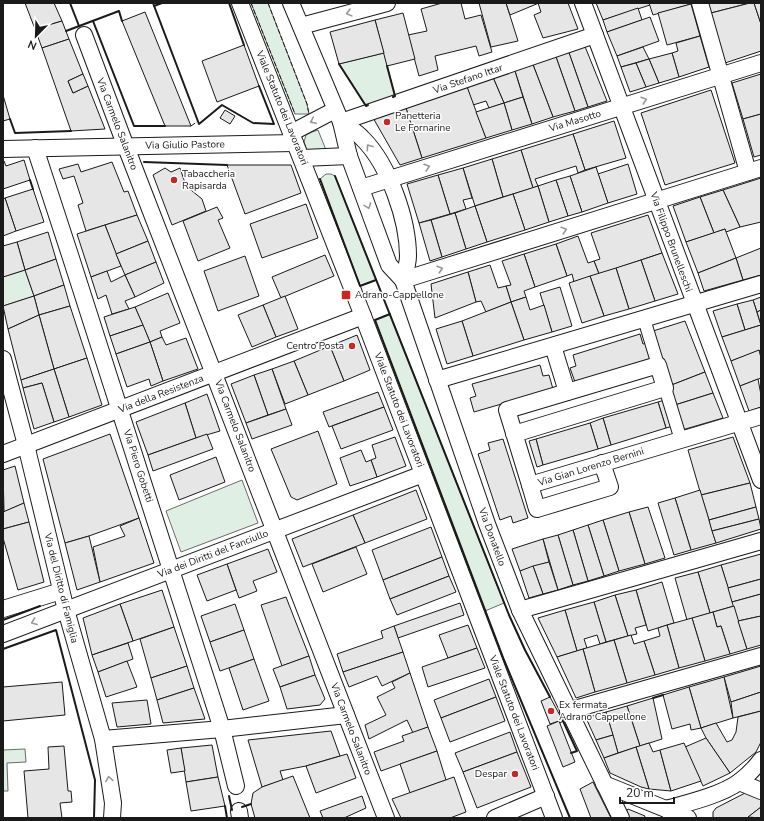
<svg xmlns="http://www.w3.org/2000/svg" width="764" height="821" viewBox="0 0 764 821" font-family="'Nunito Sans',sans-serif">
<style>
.green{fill:#e0efe3;stroke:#6a6a6a}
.building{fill:#e6e6e6;stroke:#1a1a1a}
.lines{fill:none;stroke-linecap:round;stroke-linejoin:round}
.pedestrian-casing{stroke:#1a1a1a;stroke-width:14}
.minor-casing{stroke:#1a1a1a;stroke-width:18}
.pedestrian{stroke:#fff;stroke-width:12}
.minor{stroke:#fff;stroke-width:16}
.fence{stroke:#1a1a1a;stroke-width:1;stroke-dasharray:5 2;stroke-linecap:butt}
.wall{stroke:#1a1a1a;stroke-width:2}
.oneway{stroke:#989898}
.poi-dot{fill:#c62828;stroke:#fff;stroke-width:1.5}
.labels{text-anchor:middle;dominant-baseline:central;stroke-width:3;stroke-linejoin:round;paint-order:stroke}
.street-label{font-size:10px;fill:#1a1a1a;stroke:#fff}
.poi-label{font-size:10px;fill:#1a1a1a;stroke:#fff;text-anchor:start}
</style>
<rect width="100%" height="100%" fill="#fff"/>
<g class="green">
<polygon points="251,3 268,3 307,104 309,114 295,114"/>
<polygon points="384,53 395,96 366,106 339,64"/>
<polygon points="318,130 326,150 308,153 304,142 306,135 312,132"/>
<polygon points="326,174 331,174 335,176 376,280 360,286 320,179"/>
<polygon points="25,270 34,296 3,306 3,277"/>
<polygon points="390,314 504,603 485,611 375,320"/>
<polygon points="242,480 258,523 181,552 166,511"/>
<polygon points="25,749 26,762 7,763 8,791 3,791 3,750"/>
</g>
<g class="building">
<polygon points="25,3 54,3 62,21 35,29"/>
<polygon points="442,3 461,3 465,19 481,15 492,52 479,56 476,46 435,56 438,70 419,76 408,35 427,31 421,9"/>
<polygon points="479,3 506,3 518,41 491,47"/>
<polygon points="506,3 539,3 510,15"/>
<polygon points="538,3 568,3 578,29 543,38 534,15 541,12"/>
<polygon points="596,3 649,3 650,5 603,20"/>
<polygon points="649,3 691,3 691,4 653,15"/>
<polygon points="708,3 750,3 711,13"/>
<polygon points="750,3 754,3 761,24 761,51 725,63 711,13"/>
<polygon points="754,3 761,3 761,24"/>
<polygon points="691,4 700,36 667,45 658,13"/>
<polygon points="638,8 642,20 607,32 603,20"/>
<polygon points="145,12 191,126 165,126 122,21"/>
<polygon points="403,13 415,59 387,66 375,20"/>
<polygon points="650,17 659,41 617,56 607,32"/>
<polygon points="375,20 384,53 339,64 330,32"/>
<polygon points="62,21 69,39 42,48 35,29"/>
<polygon points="700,36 709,67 679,77 672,53 678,51 676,43"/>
<polygon points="69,39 83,74 68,81 73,93 88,86 105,129 71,131 42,48"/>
<polygon points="584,44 607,101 588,107 568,50"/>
<polygon points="244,45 259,86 217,102 202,61"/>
<polygon points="643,47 649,59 621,67 617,56"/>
<polygon points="568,50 588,107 575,111 555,54"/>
<polygon points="672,53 679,77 659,83 649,59"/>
<polygon points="555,54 575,111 553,117 532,62"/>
<polygon points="649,59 659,83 646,87 636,63"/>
<polygon points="532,62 553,117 532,124 514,68"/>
<polygon points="636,63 646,87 630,92 621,67"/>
<polygon points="514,68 523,97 504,103 492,75"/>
<polygon points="83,74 88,86 73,93 68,81"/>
<polygon points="761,74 761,114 743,119 732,83"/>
<polygon points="492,75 504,103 489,108 486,101 473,105 466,84"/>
<polygon points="466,84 486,138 422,158 405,105"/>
<polygon points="711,90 735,163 665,185 641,113"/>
<polygon points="3,95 10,119 3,121"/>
<polygon points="523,97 532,124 512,130 504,103"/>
<polygon points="504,103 512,130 486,138 476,112"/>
<polygon points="405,105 422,158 400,165 372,116"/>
<polygon points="225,110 235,116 230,124 220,118"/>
<polygon points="761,114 761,155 754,157 743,119"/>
<polygon points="614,121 626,158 585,170 573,134"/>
<polygon points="573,134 585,170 578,173 576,166 535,179 538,186 533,188 521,150"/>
<polygon points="521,150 533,188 503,197 492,159"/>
<polygon points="492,159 503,197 475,206 463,168"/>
<polygon points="24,160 30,180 3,189 3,161 4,161 6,166"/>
<polygon points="112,162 124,192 128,191 137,215 86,231 78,205 83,203 74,176 63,179 59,169 78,164 81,172"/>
<polygon points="628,164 637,194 608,203 598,174"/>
<polygon points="227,165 291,165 301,193 245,214"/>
<polygon points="596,167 608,203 582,212 570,176"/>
<polygon points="165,168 171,172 180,168 186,186 202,199 206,211 172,225 153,175"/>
<polygon points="463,168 472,198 463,200 466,209 450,214 438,175"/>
<polygon points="438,175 450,214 419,223 407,184"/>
<polygon points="570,176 582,212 568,216 556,180"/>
<polygon points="761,178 761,222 740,227 723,190"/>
<polygon points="556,180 568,216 549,222 538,186"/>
<polygon points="538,186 549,222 525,230 513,194"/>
<polygon points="33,189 44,222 16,231 5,198"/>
<polygon points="723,190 740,227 726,232 725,229 714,233 700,197"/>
<polygon points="513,194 525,230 487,242 475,206"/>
<polygon points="700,197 714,233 686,242 673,206"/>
<polygon points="5,198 16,231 3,236 3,199"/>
<polygon points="306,204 318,238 262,258 250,224"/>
<polygon points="475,206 487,242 466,249 455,213"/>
<polygon points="217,207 223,218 218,220 230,248 198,261 183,221"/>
<polygon points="455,213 466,249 442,257 431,220"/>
<polygon points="137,215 148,241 116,254 105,225"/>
<polygon points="648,215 662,253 599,274 594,261 600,259 591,233"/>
<polygon points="431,220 442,257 430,261 419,223"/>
<polygon points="105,225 121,266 91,277 77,234"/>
<polygon points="725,229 736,258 698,273 686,242"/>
<polygon points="48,232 56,259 25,270 17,242"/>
<polygon points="578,236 588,263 594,261 599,274 574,282 572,274 567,276 556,244"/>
<polygon points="148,241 156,262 125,275 116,254"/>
<polygon points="17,242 25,270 3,277 3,246"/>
<polygon points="556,244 567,276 535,287 524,254"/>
<polygon points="761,248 761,275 743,280 736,258"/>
<polygon points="662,253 678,294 655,301 641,260"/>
<polygon points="524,254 535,287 524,291 526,297 511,302 506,286 511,285 502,261"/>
<polygon points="325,255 334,276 281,298 272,277"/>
<polygon points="245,256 259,296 218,311 204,271"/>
<polygon points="736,258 743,280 704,291 698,273"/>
<polygon points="56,259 64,285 34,296 25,270"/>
<polygon points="641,260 655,301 629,309 616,268"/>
<polygon points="156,262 164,283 135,297 125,275"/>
<polygon points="490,265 498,288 506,286 511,302 486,312 481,301 476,302 468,272"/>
<polygon points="616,268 629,309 604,316 590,276"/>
<polygon points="107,271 111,282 125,275 135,297 125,301 129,309 112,314 106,295 98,299 91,277"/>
<polygon points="468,272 476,302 435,318 431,284"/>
<polygon points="590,276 604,316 582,323 569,283"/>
<polygon points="64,285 70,306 39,315 34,296"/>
<polygon points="560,287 572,326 552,332 540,293"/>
<polygon points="168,293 180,323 160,331 162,337 150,342 135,307"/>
<polygon points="34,296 39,315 8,329 3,306"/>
<polygon points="285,296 298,329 276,337 263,305"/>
<polygon points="526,297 530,310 544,305 552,332 524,340 511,302"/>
<polygon points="761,297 761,310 757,312 753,300"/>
<polygon points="753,300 761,325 745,330 737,304"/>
<polygon points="511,302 524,340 473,356 462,321"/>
<polygon points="737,304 745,330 722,337 713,311"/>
<polygon points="263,305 276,337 252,347 238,315"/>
<polygon points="70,306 87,358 54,369 39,315"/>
<polygon points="135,307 143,325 110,336 104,317"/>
<polygon points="761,310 761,325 757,312"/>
<polygon points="39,315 54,369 21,380 8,329"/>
<polygon points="462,321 473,356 447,364 436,329"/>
<polygon points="685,321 705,372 669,386 653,331"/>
<polygon points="143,325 150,342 116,354 110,336"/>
<polygon points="761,325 761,350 731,361 722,337"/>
<polygon points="640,334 643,344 649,343 653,358 575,382 570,368 576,366 573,355"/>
<polygon points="357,335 370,370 344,381 330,346"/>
<polygon points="162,337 166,345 186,338 198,369 163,381 150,342"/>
<polygon points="150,342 163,381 151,386 149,379 127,387 116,354"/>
<polygon points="330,346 344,381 308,395 294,361"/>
<polygon points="759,350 761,358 761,378 740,386 731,361"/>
<polygon points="87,358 102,405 69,417 54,369"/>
<polygon points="294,361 308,395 285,404 272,369"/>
<polygon points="540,365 543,376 549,375 553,389 474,412 470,398 476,396 472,384"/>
<polygon points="54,369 69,417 54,422 42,383 23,388 21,380"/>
<polygon points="272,369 286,409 268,415 254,375"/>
<polygon points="705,372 713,393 675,405 669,386"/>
<polygon points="254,375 268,415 246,423 231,384"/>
<polygon points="758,379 761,395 761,407 749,411 740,386"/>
<polygon points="42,383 54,422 34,429 23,388"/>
<polygon points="378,392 384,407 329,427 323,412"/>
<polygon points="713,393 723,418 682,430 675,405"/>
<polygon points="207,394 220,431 196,438 185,403"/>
<polygon points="665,400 673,426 666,428 658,402"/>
<polygon points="658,402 666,428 611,445 603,418"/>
<polygon points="185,403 196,438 148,455 136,422"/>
<polygon points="384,407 393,430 341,449 332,426"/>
<polygon points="286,409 292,425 252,439 246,423"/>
<polygon points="603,418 611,445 598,449 590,423"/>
<polygon points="590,423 598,449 543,465 536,439"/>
<polygon points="318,431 337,484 297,500 291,497 271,449"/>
<polygon points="110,434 139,518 89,536 65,543 43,459"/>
<polygon points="207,434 213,449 153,471 148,455"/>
<polygon points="395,437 406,466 377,477 371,460 376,458 372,445"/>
<polygon points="733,437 750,483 701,495 688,450"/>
<polygon points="503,439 528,518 513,523 511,516 500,520 478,454 490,450 488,443"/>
<polygon points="536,439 543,465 537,467 529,441"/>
<polygon points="361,450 366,462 371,460 377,477 350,486 340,458"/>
<polygon points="216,457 225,482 179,500 170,475"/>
<polygon points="15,466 24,503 4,512 3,470"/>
<polygon points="750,483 756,507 709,520 701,495"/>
<polygon points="416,490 427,519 365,543 353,515"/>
<polygon points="700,490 716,543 691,550 675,498"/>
<polygon points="675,498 691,550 674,555 658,503"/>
<polygon points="24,503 29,522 3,529 3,512"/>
<polygon points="648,507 665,558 645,564 629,512"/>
<polygon points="756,507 759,519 712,531 709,520"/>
<polygon points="629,512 645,564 619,571 603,520"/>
<polygon points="353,515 365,543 303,567 292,539"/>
<polygon points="139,518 154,563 100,582 93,547 125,536 120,526"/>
<polygon points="759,519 761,529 716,543 712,531"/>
<polygon points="603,520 619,571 604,576 588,525"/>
<polygon points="29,522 44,582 18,590 3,538 3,529"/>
<polygon points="588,525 604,576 588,581 573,530"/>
<polygon points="431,527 442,557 383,580 372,550"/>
<polygon points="573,530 588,581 573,585 558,535"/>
<polygon points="558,535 573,585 558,590 543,539"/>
<polygon points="89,536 100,582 77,590 65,543"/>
<polygon points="543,539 549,562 520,571 512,549"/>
<polygon points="356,547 367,574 323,592 312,564"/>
<polygon points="268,549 277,572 253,581 257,591 239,598 227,564"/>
<polygon points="761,554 761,579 728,588 721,565"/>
<polygon points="442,557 449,576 390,599 383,580"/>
<polygon points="549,562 558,590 543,594 533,566"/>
<polygon points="227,564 236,590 207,601 197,575"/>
<polygon points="721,565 734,606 710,613 698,572"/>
<polygon points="533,566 543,594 529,598 520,571"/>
<polygon points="698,572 710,613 687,620 675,578"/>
<polygon points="449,576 456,592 397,615 390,599"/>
<polygon points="761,579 761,594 732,602 728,588"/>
<polygon points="662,582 674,623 648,631 636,590"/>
<polygon points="162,590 174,627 133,641 120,604"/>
<polygon points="636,590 646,625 635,628 637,634 628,636 615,595"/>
<polygon points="761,594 761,616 738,621 732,602"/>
<polygon points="615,595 628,636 606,642 594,602"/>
<polygon points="286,597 309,656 282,666 261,605"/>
<polygon points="594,602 606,642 600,644 597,635 584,639 587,648 577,651 565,610"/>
<polygon points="460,603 464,615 398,638 394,626"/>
<polygon points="120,604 133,641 92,655 83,618"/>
<polygon points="235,604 244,630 210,642 201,616"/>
<polygon points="734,606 747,649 730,654 721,626 717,627 713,612"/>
<polygon points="565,610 577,651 557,657 538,618"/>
<polygon points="713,612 717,627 721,626 730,654 705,661 692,618"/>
<polygon points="761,616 761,645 747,649 738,621"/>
<polygon points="692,618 705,661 679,668 667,625"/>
<polygon points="468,625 477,648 448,658 439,635"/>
<polygon points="667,625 679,668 655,675 644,641 660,636 658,628"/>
<polygon points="394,626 403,652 343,672 337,654 383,638 381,631"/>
<polygon points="174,627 187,666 151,678 140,639"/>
<polygon points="244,630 254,659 220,671 210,642"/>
<polygon points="631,635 634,644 644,641 655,675 627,683 614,640"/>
<polygon points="614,640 627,683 595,692 583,649"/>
<polygon points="128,643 133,659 98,672 92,655"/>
<polygon points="477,648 485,668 428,687 422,667"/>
<polygon points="583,649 595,692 576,698 557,657"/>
<polygon points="403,652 410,673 382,686 377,676 349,687 343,672"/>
<polygon points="309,656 315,675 280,687 273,669"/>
<polygon points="254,659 269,701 243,710 229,668"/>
<polygon points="127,661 137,687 106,697 98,672"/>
<polygon points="187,666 194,688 157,700 151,678"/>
<polygon points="761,666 761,692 731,702 724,677"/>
<polygon points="410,673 428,727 413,733 407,720 369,739 365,725 386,715 377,697 395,688 392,682"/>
<polygon points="315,675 325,699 320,705 287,709 280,687"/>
<polygon points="724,677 733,718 701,728 689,687"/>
<polygon points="489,679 496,697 441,718 434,700"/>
<polygon points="62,682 65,715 3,721 3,687"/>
<polygon points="689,687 701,728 691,730 690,724 672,729 663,695"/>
<polygon points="194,688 205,719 163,723 157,700"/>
<polygon points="761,692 761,711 733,718 731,702"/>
<polygon points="496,697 505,721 450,742 441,718"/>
<polygon points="550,697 563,721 560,723 559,721 550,724 541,701"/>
<polygon points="653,698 662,739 640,746 627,706"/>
<polygon points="147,700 151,724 117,727 112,703"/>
<polygon points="627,706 640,746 618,753 606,712"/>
<polygon points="761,711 761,742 756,752 730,773 706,738 701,728 716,723 727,742 732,740 736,732 738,717"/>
<polygon points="606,712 613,735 596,740 586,718"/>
<polygon points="559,721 575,762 563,767 547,726"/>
<polygon points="428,727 437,751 381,771 374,752 404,741 402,736"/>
<polygon points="331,731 340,756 306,766 280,771 283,780 262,787 248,740"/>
<polygon points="510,732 517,752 463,772 455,753"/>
<polygon points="613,735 618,753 604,758 596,740"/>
<polygon points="706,738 730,773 703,786 685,747"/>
<polygon points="649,743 653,752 660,750 671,791 649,789 636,747"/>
<polygon points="684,743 701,781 671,791 660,750"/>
<polygon points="212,745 218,777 186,782 181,748"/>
<polygon points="64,746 68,791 71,791 72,802 60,803 62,818 28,818 24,771 49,769 48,747"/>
<polygon points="636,747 649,789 641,787 610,773 604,758"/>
<polygon points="181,748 185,771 171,773 167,750"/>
<polygon points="437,751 446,780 410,793 400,764"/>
<polygon points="517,752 531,787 477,808 463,772"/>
<polygon points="347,754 356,778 316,793 306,766"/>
<polygon points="293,776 310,818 255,818 251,804 253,793 262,787"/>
<polygon points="218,777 225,806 191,811 186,782"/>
<polygon points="454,777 466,812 450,818 401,818 392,799"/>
<polygon points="593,782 611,818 591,818 580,789"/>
<polygon points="747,792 761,797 761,807 747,818 713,818 713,812 716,808"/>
<polygon points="362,796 366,808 344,818 323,818 320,811"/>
<polygon points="761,807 761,818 748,817"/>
<polygon points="628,809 645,816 644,818 627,818 624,814"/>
</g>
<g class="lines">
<defs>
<g id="pedestrian">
<polyline points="644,319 658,365"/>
<polyline points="665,388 681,440"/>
</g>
<g id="minor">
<polyline points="240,3 363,316 554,818"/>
<polyline points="291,3 341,122 349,156 389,265 403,280 487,524 520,610 621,818"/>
<polyline points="583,3 761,480"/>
<polyline points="700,3 748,172"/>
<polyline points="301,26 387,3"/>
<polyline points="84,35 126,147 386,818"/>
<polyline points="341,122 595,35"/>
<path d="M341,122C348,127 357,132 363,139C389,165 408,220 408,256C408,264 405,273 403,280"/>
<polyline points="291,133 335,110"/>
<polyline points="35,148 71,258 222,729 236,786"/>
<polyline points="3,149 295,143"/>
<polyline points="302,158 349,156"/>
<polyline points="361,188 761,63"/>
<polyline points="403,280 761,168"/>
<polyline points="553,346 567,392"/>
<polyline points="3,359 26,445 66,610 103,739 113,803 112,818"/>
<polyline points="437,380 761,284"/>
<polyline points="514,434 665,388 658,365 507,410 530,485 761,416"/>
<polyline points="3,454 363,316"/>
<polyline points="530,485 537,509 610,487 602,463"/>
<polyline points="3,609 61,591"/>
<polyline points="520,610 761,541"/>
<polyline points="3,634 423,474"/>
<polyline points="568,711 761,656"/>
<polyline points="103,739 222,729 346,715"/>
<polyline points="739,782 761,791"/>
<polyline points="604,784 688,818"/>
<path d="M666,809C688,803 721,795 739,782C747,776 755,768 761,760"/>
<polyline points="239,811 240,818"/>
<polyline points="495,818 546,796"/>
</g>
</defs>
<use href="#pedestrian" class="pedestrian-casing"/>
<use href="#minor" class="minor-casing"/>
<use href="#pedestrian" class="pedestrian"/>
<use href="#minor" class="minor"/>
<g class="fence">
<polyline points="251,3 295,114"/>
<polyline points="268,3 307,104 309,114"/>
<polyline points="191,126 198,121"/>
</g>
<g class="wall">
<polyline points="70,3 79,26"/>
<polyline points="153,3 199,124 222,105 253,123 274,124 259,86"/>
<polyline points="229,3 244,45"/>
<polyline points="154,6 162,3"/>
<polyline points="93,21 134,126 165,126"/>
<polyline points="66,31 119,11 122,21"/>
<polyline points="339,64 366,106 368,105"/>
<polyline points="387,66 395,96 393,97"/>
<polyline points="10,119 15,133 71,131"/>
<polyline points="144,162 227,165"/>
<polyline points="335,176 509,615 525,650 550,697"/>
<polyline points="320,179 360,286 376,280"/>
<polyline points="30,180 33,189"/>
<polyline points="390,314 375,320 504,660 570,818"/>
<polyline points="3,620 40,606"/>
<polyline points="3,649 56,630 95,780 94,818"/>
<polyline points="653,698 663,695"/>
<polyline points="563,721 577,751 571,753"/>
<polyline points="229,796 232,810"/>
<polyline points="225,806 227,818"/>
<polyline points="242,807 251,804"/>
</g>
</g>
<defs><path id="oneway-chevron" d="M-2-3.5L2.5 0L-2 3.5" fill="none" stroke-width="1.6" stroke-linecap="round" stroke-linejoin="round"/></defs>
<g class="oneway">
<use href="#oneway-chevron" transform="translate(349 13) rotate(165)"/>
<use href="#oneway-chevron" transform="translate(644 100) rotate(-17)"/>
<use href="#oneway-chevron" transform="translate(313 121) rotate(154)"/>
<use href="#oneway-chevron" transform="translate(369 147) rotate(-126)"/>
<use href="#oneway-chevron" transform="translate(427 167) rotate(-17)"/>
<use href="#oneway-chevron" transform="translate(368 206) rotate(70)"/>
<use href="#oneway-chevron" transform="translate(564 230) rotate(-17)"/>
<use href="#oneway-chevron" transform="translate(440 269) rotate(-17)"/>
<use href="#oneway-chevron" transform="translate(34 622) rotate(159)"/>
<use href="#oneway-chevron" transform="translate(109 779) rotate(-99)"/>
</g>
<g class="poi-dot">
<circle cx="387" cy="122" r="4"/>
<circle cx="174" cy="180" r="4"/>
<rect x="341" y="290" width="10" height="10" rx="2"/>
<circle cx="352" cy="346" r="4"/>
<circle cx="551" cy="711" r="4"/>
<circle cx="515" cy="774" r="4"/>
</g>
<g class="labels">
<g class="street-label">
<text transform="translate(468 79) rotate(-19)">Via Stefano Ittar</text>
<text transform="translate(282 108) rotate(68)">Viale Statuto dei Lavoratori</text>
<text transform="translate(575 121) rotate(-17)">Via Masotto</text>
<text transform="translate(117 124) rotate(69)">Via Carmelo Salanitro</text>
<text transform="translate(185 145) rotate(-1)">Via Giulio Pastore</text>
<text transform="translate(671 242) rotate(70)">Via Filippo Brunelleschi</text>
<text transform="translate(161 394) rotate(-21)">Via della Resistenza</text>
<text transform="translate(399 410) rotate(69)">Viale Statuto dei Lavoratori</text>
<text transform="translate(235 426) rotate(69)">Via Carmelo Salanitro</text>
<text transform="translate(138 466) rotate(72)">Via Piero Gobetti</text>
<text transform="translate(591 467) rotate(-17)">Via Gian Lorenzo Bernini</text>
<text transform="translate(492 537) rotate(70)">Via Donatello</text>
<text transform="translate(213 554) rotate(-21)">Via dei Diritti del Fanciullo</text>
<text transform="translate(61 588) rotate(76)">Via del Diritto di Famiglia</text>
<text transform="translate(514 713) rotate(69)">Viale Statuto dei Lavoratori</text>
<text transform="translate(351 729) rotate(69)">Via Carmelo Salanitro</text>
</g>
<g class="poi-label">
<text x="395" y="116">Panetteria<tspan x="395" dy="12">Le Fornarine</tspan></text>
<text x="182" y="174">Tabaccheria<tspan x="182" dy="12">Rapisarda</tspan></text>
<text x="355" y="295">Adrano-Cappellone</text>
<text x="344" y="346" text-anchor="end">Centro Posta</text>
<text x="559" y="705">Ex fermata<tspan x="559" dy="12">Adrano Cappellone</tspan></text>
<text x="507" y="774" text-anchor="end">Despar</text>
</g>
</g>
<rect width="764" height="821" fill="none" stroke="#1a1a1a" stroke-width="8"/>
<g transform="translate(36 36) rotate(203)" stroke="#ffffff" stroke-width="3" paint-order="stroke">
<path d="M0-3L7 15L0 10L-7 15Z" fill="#1a1a1a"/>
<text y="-6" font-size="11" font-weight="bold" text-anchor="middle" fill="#1a1a1a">N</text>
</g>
<path d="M620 797v6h54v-6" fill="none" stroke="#1a1a1a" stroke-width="2"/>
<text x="626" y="797" font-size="12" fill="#1a1a1a" stroke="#ffffff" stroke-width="3" paint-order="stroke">20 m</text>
</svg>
